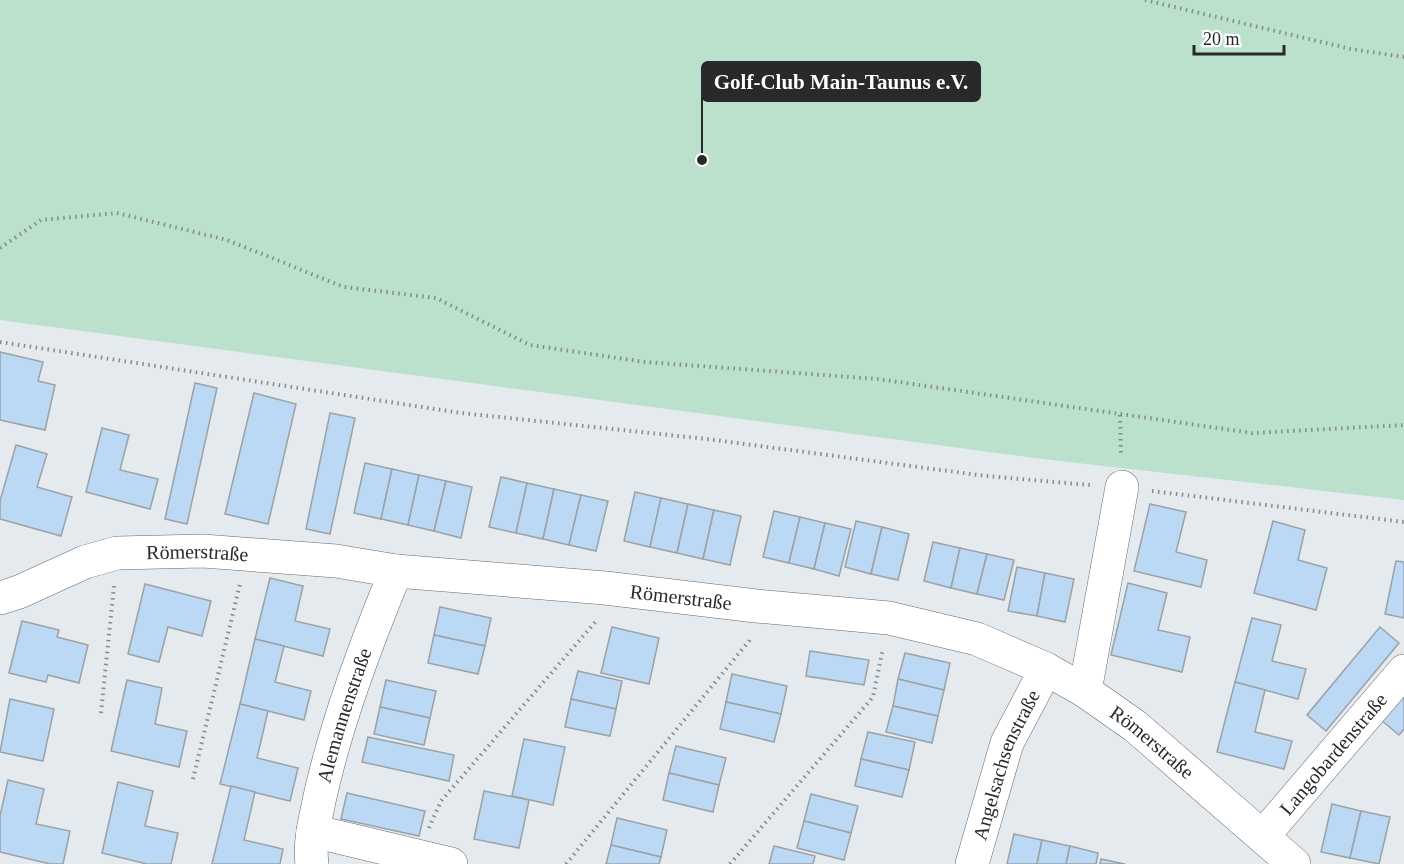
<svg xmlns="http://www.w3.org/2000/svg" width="1404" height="864" viewBox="0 0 1404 864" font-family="Georgia,serif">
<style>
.green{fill:#bbe0cc}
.building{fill:#bbd9f4;stroke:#9ca1a5;stroke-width:1.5}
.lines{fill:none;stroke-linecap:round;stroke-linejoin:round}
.minor-casing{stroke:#65696d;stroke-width:34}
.path{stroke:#86898c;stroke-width:4;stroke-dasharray:1.5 4.5;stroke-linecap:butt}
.minor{stroke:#fff;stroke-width:33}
.labels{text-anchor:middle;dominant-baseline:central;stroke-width:4.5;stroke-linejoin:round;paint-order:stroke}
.street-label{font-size:20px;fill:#27292a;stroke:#fff}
.leader{fill:none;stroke:#27292a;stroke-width:2}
.callout-dot{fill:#27292a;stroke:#fff;stroke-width:2}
.callout{fill:#27292a;stroke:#27292a;stroke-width:2}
.callout-label{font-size:21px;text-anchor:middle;font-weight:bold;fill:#fff}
</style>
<rect width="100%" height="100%" fill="#e5eaee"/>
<polygon class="green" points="0,0 1404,0 1404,500 1042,459 0,320"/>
<g class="building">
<polygon points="0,352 43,362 38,381 55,385 45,430 0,420"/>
<polygon points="195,383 217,388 187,524 165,519"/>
<polygon points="254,393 296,404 268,524 225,514"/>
<polygon points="330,413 355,418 330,534 306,529"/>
<polygon points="102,428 129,435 120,470 158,479 150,509 86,492"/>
<polygon points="16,445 47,454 37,487 72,497 61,536 0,519 0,501"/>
<polygon points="365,463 392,469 381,519 354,513"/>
<polygon points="392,469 419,475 408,525 381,519"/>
<polygon points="419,475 446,481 434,531 408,525"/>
<polygon points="501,477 527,483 516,533 489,527"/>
<polygon points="446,481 472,487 461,538 434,531"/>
<polygon points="527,483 554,489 543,539 516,533"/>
<polygon points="554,489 581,495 569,545 543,539"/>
<polygon points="635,492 661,498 650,547 624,541"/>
<polygon points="581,495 608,501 596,551 569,545"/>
<polygon points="661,498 688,504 677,553 650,547"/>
<polygon points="688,504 714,510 703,559 677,553"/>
<polygon points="1150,504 1186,512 1176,552 1207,560 1201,587 1134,571"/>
<polygon points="714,510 741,516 730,565 703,559"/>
<polygon points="774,511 800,517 789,563 763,557"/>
<polygon points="800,517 825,523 814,569 789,563"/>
<polygon points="856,521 882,527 871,574 845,567"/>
<polygon points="1273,521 1305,530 1298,560 1327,568 1316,610 1254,593"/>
<polygon points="825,523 851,529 839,576 814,569"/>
<polygon points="882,527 909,534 898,580 871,574"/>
<polygon points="933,542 960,548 951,588 924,581"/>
<polygon points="960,548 987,554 977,594 951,588"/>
<polygon points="987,554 1014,560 1004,600 977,594"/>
<polygon points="1396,561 1404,562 1404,618 1385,614"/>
<polygon points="1017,567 1045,573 1037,616 1008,611"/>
<polygon points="1045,573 1074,579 1065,622 1037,616"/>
<polygon points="270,578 303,586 295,621 330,629 323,656 255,639"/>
<polygon points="1128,583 1167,593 1158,630 1190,637 1182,672 1111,655"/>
<polygon points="145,584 211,601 202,636 168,627 159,662 128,654"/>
<polygon points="440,607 491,618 485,646 434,635"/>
<polygon points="1252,618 1281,625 1272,661 1306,669 1298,699 1235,682"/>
<polygon points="22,621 59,630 57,637 88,645 79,683 48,675 46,682 9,673"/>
<polygon points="612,627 659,638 649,684 601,673"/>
<polygon points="1380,627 1399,643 1326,731 1307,715"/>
<polygon points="434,635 485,646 478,674 428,663"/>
<polygon points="255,639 284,646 275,682 311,691 304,720 240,704"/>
<polygon points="810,651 869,660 864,685 806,676"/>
<polygon points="905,653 950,663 944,690 898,679"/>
<polygon points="578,671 622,681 616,709 571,699"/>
<polygon points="732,674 787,686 781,714 726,702"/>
<polygon points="898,679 944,690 938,716 893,706"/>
<polygon points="127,680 162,688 155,724 187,731 179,767 111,751"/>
<polygon points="386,680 436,691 430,718 380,707"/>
<polygon points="1235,682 1265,690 1255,732 1292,741 1284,769 1217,752"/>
<polygon points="1404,691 1404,729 1399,735 1381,720"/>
<polygon points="10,699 54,709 43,761 0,752"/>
<polygon points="571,699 616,709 610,736 565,727"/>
<polygon points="726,702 781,714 774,742 720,729"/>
<polygon points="240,704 268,711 257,758 298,768 290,801 220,784"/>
<polygon points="893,706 938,716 932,743 886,732"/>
<polygon points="380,707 430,718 424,745 374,734"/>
<polygon points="868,732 915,742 909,770 861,759"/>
<polygon points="368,737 454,755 449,781 362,762"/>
<polygon points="524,739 565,747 553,805 512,796"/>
<polygon points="676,746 726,758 719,785 669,773"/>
<polygon points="861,759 909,770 902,797 855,786"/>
<polygon points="669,773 719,785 713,812 663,800"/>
<polygon points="8,780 44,789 36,824 70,831 63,864 50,864 0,852 0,816"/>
<polygon points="118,782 153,791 145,826 178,833 171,864 147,864 102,853"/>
<polygon points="231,786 255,792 244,840 283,849 280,864 212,864"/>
<polygon points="484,791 529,800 519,848 474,839"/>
<polygon points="347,793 425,811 419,836 341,819"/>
<polygon points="811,794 858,806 851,833 804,821"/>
<polygon points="1332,804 1361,811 1350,858 1321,852"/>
<polygon points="1361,811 1390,817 1379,864 1350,858"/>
<polygon points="617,818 667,830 661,857 611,845"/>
<polygon points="804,821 851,833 844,860 797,848"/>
<polygon points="1014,834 1042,840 1037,864 1007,864"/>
<polygon points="1042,840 1070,846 1066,864 1037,864"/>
<polygon points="611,845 661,857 659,864 606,864"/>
<polygon points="774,846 815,856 813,864 769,864"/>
<polygon points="1070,846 1098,853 1096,864 1066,864"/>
<polygon points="1101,859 1125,864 1100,864"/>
</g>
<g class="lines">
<defs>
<g id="minor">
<path id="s1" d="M0,598L19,592L85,562L117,553L203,551L336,561L396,571L605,588L756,606L889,618L977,639L1046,669L1085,691L1135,726L1294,864"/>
<polyline points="1085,691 1122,487"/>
<polyline points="313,831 451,864"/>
<path id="s2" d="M1263,836L1404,671"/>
<path id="s3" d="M312,864C309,843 315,821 319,801C336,723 366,644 396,571"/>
<path id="s4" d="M972,864L1007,743L1046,669"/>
</g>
</defs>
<use href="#minor" class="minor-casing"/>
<g class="path">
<polyline points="1145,0 1351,49 1404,57"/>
<polyline points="0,248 41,220 117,213 227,240 344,287 436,298 530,345 645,362 878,379 1252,433 1404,425"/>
<polyline points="0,342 461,413 707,439 986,476 1090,485"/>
<polyline points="1120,415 1121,457"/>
<polyline points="1152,491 1404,522"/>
<polyline points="101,713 114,586"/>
<polyline points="193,779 240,584"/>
<polyline points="429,828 441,801 597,620"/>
<polyline points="566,864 749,641 750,637"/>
<polyline points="730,864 873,697 883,648"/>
</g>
<use href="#minor" class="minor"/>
</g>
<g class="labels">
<g class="street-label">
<text stroke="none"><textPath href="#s1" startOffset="206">Römerstraße</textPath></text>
<text stroke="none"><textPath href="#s1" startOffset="692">Römerstraße</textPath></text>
<text stroke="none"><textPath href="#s3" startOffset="153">Alemannenstraße</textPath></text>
<text stroke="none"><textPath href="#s1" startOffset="1196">Römerstraße</textPath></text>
<text stroke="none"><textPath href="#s2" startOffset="108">Langobardenstraße</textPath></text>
<text stroke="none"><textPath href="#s4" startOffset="105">Angelsachsenstraße</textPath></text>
</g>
</g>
<path class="leader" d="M702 160L702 81"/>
<circle class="callout-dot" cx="702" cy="160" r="6"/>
<rect class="callout" x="702" y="62" width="278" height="39" rx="6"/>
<g class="callout-label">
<text x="841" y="89">Golf-Club Main-Taunus e.V.</text>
</g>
<path d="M1194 45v9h90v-9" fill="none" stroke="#27292a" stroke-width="3"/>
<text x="1203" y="45" font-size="18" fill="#27292a" stroke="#ffffff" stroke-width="4.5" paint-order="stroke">20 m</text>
</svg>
